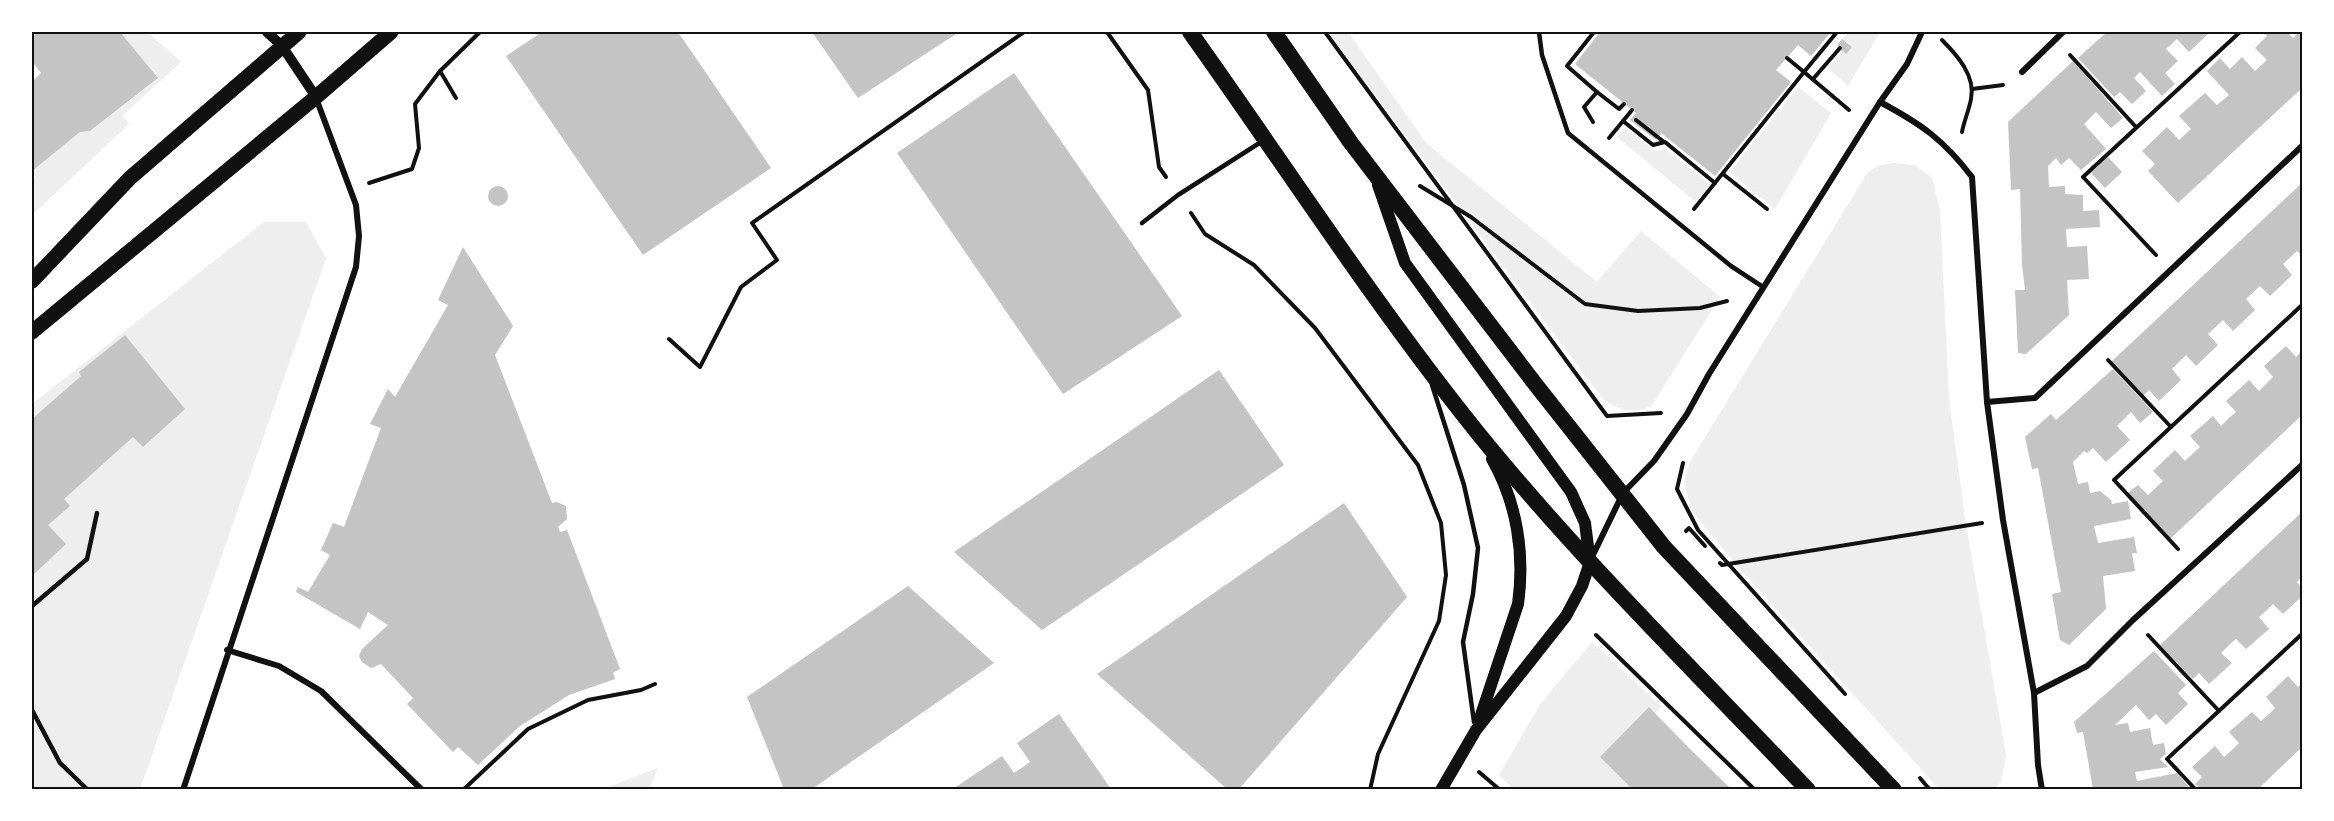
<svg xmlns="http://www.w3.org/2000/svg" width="2334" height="821" viewBox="0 0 2334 821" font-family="Inter,sans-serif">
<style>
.green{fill:#eee}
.building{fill:#c4c4c4}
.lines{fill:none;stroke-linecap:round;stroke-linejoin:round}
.path{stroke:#111;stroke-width:4}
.service{stroke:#111;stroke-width:4.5}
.minor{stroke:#111;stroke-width:6}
.tertiary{stroke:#111;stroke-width:10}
.secondary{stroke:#111;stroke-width:12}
.primary{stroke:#111;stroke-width:15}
.trunk{stroke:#111;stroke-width:16}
.neatline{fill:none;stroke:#111;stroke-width:2}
</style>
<rect width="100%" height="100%" fill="#fff"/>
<g class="green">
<polygon points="119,32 147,32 181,62 122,116 129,124 32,215 32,180 35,176 32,171 80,132 90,131 158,79"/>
<path d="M1328,32H1348L1426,143L1597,282L1641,231L1720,297L1652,405C1634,416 1619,410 1603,399Z"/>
<polygon points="1849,32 1880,32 1848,86 1828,68 1843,50 1846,53 1852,47 1842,39"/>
<polygon points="1798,87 1831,113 1775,209 1730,172"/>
<polygon points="1625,128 1655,151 1665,149 1710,184 1696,202 1617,137"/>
<polygon points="1894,163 1915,165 1932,178 1940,211 1949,398 1965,519 2006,755 2001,782 1994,789 1939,789 1739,568 1692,511 1684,483 1686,472 1693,457 1868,172 1880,165"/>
<polygon points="264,222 306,222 326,258 140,789 32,790 32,404"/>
<polygon points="1592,642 1662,707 1655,713 1649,708 1600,757 1632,789 1556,790 1553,787 1550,789 1514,789 1499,775 1541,703"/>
<polygon points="658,768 649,789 603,789"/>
</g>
<g class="building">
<polygon points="32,32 120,32 158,78 90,131 80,132 32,171 32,82 41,73 32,61"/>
<polygon points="542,32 678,32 771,168 643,255 506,56"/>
<polygon points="812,32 959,32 858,98"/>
<polygon points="1600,32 1831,32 1811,56 1798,45 1776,70 1791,82 1715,176 1661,133 1656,140 1630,120 1636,113 1575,64"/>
<polygon points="2107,32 2210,32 2189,52 2177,39 2166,49 2178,61 2165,73 2175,84 2162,96 2140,72 2134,78 2146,91 2132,104 2120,92 2114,97 2078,58"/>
<polygon points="2263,32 2287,32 2293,38 2299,32 2302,35 2302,88 2178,203 2148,171 2155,164 2142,151 2167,127 2179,140 2191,129 2179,116 2205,93 2217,105 2229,95 2207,71 2220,58 2230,69 2242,57 2255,71 2267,60 2255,48 2267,36"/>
<polygon points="1842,39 1852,47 1846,54 1837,45"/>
<polygon points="2073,61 2123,118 2111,128 2096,112 2084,124 2106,149 2081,170 2069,158 2061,165 2056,158 2048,166 2049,187 2065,186 2065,194 2083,195 2083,211 2099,210 2100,227 2066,229 2067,247 2087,246 2089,279 2067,280 2069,315 2026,354 2018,353 2015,290 2025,290 2022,265 2020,189 2011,190 2008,122"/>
<polygon points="1014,73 1182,316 1063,394 897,153"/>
<polygon points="2108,157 2122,172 2105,188 2091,173"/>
<polygon points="2302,183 2302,256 2297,251 2283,264 2292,275 2270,296 2260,286 2246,299 2255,310 2233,331 2223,320 2208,334 2218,345 2196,366 2186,355 2172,369 2181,380 2159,401 2149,390 2143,396 2111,362"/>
<circle cx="498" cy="196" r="10"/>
<polygon points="463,247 513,326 495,355 552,503 557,502 566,506 567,519 558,527 560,532 567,530 620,669 613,673 615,679 569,695 520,726 478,765 458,747 453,752 407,704 413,698 381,664 371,668 362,662 359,656 362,649 388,625 368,612 360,629 296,592 298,587 308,592 330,555 321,550 333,523 344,527 381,428 370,424 388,389 395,397 448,305 438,300"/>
<polygon points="125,335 185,409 143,447 133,437 64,499 70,506 48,525 66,544 32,576 32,419 81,376 79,372"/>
<polygon points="2286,346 2296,357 2302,351 2302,415 2170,539 2128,493 2138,485 2148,495 2163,481 2153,471 2175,450 2185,461 2200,447 2190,436 2213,416 2221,426 2229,418 2236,412 2226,401 2249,380 2259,391 2273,377 2264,366"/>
<polygon points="2113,369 2153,412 2140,423 2131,412 2117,426 2130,440 2106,462 2093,448 2087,453 2084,451 2073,462 2078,484 2088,482 2090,493 2100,491 2111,500 2112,504 2128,501 2131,519 2094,526 2098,543 2134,537 2137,553 2132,553 2135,571 2103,576 2106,609 2069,645 2060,640 2052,594 2061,592 2038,468 2032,469 2025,437 2051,414 2056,420"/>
<polygon points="1219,370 1284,465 1042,630 954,552"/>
<polygon points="1344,503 1407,597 1239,789 1227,789 1097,674"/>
<polygon points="2302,512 2302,576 2297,582 2302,588 2302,596 2283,614 2273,604 2267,610 2259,617 2269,629 2246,649 2236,639 2230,644 2221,653 2232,663 2209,684 2199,673 2193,679 2160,645"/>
<polygon points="908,586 994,663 812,789 784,789 747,697"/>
<polygon points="2154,651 2186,685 2178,693 2188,704 2166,725 2156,714 2149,720 2136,705 2115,725 2128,723 2130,732 2150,728 2153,745 2164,743 2166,754 2160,759 2168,767 2135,772 2137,781 2177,773 2189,787 2186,789 2093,789 2083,732 2077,733 2074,722"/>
<polygon points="2288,676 2298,687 2302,683 2302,747 2258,789 2201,789 2195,784 2202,777 2192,767 2215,746 2224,757 2233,749 2239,743 2229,732 2252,712 2261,721 2269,714 2275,708 2266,697"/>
<polygon points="1649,707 1689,748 1731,789 1632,789 1600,757"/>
<polygon points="1059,714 1111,789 953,789 1002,756 1014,773 1030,762 1017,743"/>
</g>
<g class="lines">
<g class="path">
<polyline points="1107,32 1148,90 1159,167 1166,177"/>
<polyline points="1325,32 1607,416 1661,413"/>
<path d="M1942,40C1957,55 1976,76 1971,99C1969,110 1964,121 1962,132"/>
<polyline points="2070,55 2136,127"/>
<polyline points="1787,58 1804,72 1837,32"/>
<polyline points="440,71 456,98"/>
<polyline points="1813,79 1840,48"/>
<polyline points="1972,89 2003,85"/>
<polyline points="1597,92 1619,109 1624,104"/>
<polyline points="1636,120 1664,142"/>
<polyline points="1623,121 1632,110"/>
<polyline points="1593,122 1584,107 1597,92 1567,66 1594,32"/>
<polyline points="1609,138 1623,121 1653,145 1665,142 1715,183"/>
<polyline points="1723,174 1767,209"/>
<polyline points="369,183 412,169 419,148 415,104 440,71 480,32"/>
<polyline points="1420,186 1471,217 1585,304 1638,311 1700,308 1727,301"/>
<polyline points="1694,209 1804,72 1849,110"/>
<polyline points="1191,213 1205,234 1254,265 1315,328 1418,465 1441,523 1446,575 1439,621 1378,754 1370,790"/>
<polyline points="2156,255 2083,177 2240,32"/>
<polyline points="669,339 700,367 741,287 777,260 752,223 1024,32"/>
<polyline points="2108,360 2171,427"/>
<polyline points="1683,463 1677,489 1698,530 1845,694"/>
<polyline points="1686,531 1689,528 1705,546"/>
<polyline points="2178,549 2114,480 2302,305"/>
<polyline points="1720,563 1722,565 1982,523"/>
<polyline points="1596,635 1755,790"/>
<polyline points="2148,635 2219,711"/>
<polyline points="1479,772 1500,790"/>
<polyline points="1920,778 1930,790"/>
<polyline points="463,790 528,729 588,700 641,690 655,684"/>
<polyline points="2196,790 2167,759 2302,634"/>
</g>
<g class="service">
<polyline points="1539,32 1542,55 1568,133 1731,266 1763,287"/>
<polyline points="1142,223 1178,195 1261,142"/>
<polyline points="1432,385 1464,485 1478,548 1473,594 1463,642 1474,722"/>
<polyline points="32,606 87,559 97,513"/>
<polyline points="32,710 60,763 88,790"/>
</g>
<g class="minor">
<path d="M1922,32L1907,64L1880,102C1921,124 1943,139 1972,177L1987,402L2003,520L2034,693L2038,765L2042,790"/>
<polyline points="2022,72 2063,32"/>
<polyline points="1987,402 2035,398 2302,146"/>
<polyline points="1591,559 1623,493 1654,461 1687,414 1709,374 1880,102"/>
<polyline points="227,650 279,666 321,691 422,790"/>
<polyline points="2034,693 2087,666 2133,620 2302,465"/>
<polyline points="183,790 356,267 359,236 356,205 316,98"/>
</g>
<polyline class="tertiary" points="267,32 282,46 316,97"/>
<g class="secondary">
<polyline points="1378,185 1405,263 1571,492 1585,523 1590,562 1582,586 1566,616 1476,730 1441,790"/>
<path d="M1479,721L1518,604C1525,554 1517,503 1492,459"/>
</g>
<g class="primary">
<polyline points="32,281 130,178 299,32"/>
<polyline points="32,332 316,97 391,32"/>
</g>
<g class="trunk">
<path d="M1190,32C1285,165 1374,304 1477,432C1579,558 1696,672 1808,790"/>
<polyline points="1274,32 1351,143 1536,385 1664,547 1894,790"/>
</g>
</g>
<rect width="2334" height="821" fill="none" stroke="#ffffff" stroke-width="66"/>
<rect x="33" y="33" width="2268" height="755" class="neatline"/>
</svg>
